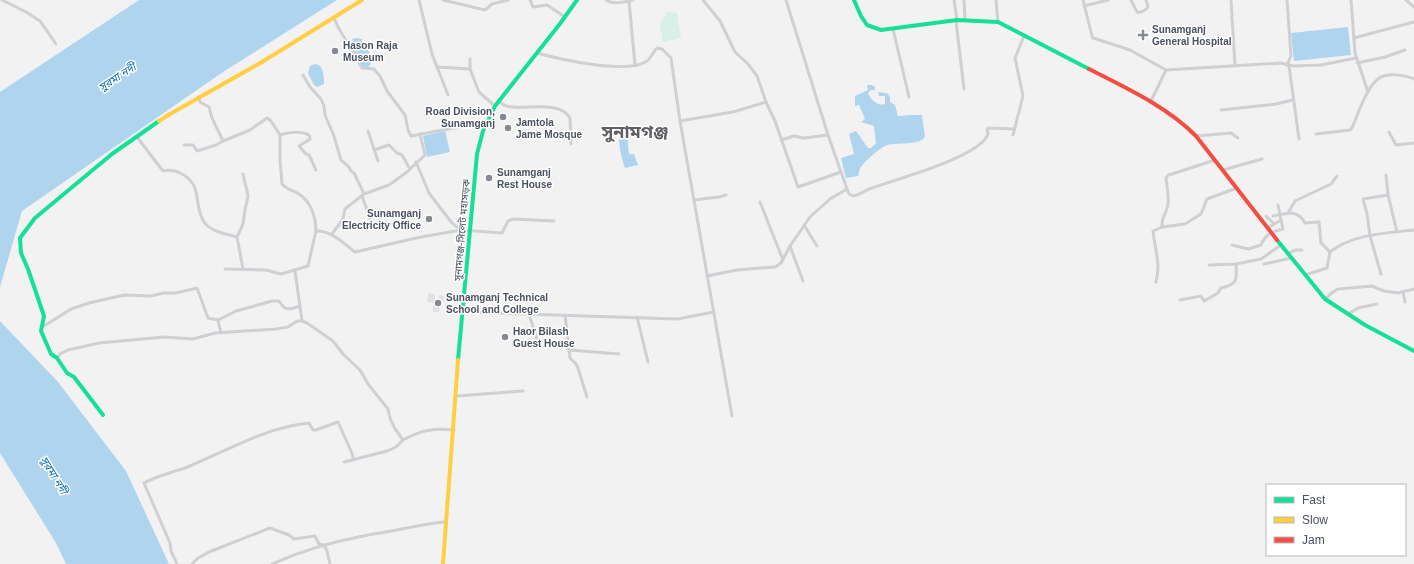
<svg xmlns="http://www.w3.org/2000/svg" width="1414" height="564" viewBox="0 0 1414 564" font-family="Helvetica,'Noto Sans Bengali',sans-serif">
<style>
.education{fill:#e1e1e2}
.green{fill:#d8f0e5}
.water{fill:#aed5ed}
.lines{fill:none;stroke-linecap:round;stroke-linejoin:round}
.street{stroke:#ced0d3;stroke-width:3}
.fast{stroke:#16e098;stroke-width:4}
.slow{stroke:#ffcf43;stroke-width:4}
.jam{stroke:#f24e42;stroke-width:4}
.poi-dot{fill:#848992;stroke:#fff;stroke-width:1.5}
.labels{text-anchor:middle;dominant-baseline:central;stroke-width:3;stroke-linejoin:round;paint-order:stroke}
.poi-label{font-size:10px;font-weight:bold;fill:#49515f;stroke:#fff;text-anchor:start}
.street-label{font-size:10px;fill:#49515f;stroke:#fff}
.water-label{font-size:11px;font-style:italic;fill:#0f70ac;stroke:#fff}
.town-label{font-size:18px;font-weight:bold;fill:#5e6066;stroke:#fff}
</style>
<rect width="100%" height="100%" fill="#f3f2f2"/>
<polygon class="education" points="428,293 435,294 435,302 438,302 439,295 444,296 443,303 440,303 439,312 433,312 433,303 427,302"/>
<polygon class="green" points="667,12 677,13 681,38 663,42 660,24"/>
<g class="water">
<polygon points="139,0 337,0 223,72 22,211 0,287 0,92"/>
<polygon points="1348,27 1351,55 1294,61 1291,33"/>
<polygon points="356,38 362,39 362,44 367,47 372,61 368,68 362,67 349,45 353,42 352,39"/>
<path d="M315,64L319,65C324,71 324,77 324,84L317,87L314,85L308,73L310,66Z"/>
<path d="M867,85H872L875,87V90H871L868,93C871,100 877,106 885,104V96H879L878,92L887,93L890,97V102L895,105L898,116L912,115H922L925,137C919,146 897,142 887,145C881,147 865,161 861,167C859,170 859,173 858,176L846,178L841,158L854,154L849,134L856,131L868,148H871L876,143L874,126L861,122L865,119L859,105L855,106V96L868,90Z"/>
<polygon points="445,131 450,152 427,157 423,136"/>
<path d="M627,135L629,154H634L638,165L625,168C621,157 619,148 619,136Z"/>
<polygon points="0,321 58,382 126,471 169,564 66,564 56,543 0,453"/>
</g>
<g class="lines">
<g class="street">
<polyline points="2,0 26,12 40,21 56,44"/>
<polyline points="419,0 432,54 448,95"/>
<polyline points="443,0 485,10 492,4 508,0"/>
<polyline points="530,0 533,7 547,5 565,17"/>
<path d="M606,0C613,5 625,2 633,0"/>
<polyline points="703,0 720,21 735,52 748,64 757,76 766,102 775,121 798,187 841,172"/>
<path d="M786,0L828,135L847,189L849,194L853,196C860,195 865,190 872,188C897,179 980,157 988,134L987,129L989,128L1014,129"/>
<polyline points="954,0 957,20"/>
<polyline points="964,0 965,20"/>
<polyline points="996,0 998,22"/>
<polyline points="1083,0 1092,36 1093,38 1130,50 1166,70 1281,63 1293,66 1321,65 1356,58"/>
<path d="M1131,0L1137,12C1141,13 1146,10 1148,7L1146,0"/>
<polyline points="1231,0 1235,66"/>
<polyline points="1351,0 1355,53 1368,92"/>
<polyline points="1406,0 1414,7"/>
<polyline points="629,1 635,65"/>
<polyline points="1084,6 1108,0"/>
<polyline points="334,18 338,27 362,68 374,69 380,76 387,91 405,115 408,130 411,136 486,122"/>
<polyline points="956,21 964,89"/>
<polyline points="893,29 909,97"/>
<polyline points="1354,38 1414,22"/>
<path d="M537,53C559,59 628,75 647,61C651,58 653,52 657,48L662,49L671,58L680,121L732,416"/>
<polyline points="470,59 470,69 479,92 495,106"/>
<polyline points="1357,63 1385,57 1405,50"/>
<polyline points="1287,65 1291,56 1287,0"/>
<polyline points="1289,66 1299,139"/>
<polyline points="437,67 470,69"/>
<polyline points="303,75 310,87 321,99 324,106 325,115 334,136 341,160 349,167 351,171 354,173 364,194"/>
<path d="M498,101C501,102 503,105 506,106C522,111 560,99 570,118L571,144"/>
<polyline points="1151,101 1166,70"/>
<polyline points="1221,110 1276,104 1293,100"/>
<polyline points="680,121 733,112 766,102"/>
<polyline points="368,131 378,161"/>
<polyline points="1389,132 1396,145 1414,143"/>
<path d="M1316,134L1350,130L1353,126C1358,113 1367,87 1378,79C1386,72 1405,75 1414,79"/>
<path d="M280,135C288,132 301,131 309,135L310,139L299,146L306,154L309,155L316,170"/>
<polyline points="1013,135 1023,96 1015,58 1024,36"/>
<polyline points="1196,136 1231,133 1238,138"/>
<path d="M137,137L163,171C168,170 173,170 178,172C205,184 192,203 204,222C211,232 227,234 237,237"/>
<polyline points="781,140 794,136 804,138 828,135"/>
<path d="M223,141L250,130L267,118L271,121L280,135V159L282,184C287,190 293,190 299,194C311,202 316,217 316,231L308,266L281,274L266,270L225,269"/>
<polyline points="184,145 193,145 197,151 216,145 223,141 212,118 209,107 200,102 199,99"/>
<polyline points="374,150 389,145 397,153 402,155 410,169"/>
<polyline points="416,162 429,193 452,223 461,230 502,233 508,221 513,219 554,221"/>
<polyline points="1223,170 1262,159"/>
<polyline points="1386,175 1388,195"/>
<polyline points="362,196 372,224"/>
<polyline points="694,200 719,197 726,195"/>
<polyline points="760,202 783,260"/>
<polyline points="1288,213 1295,201 1331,184 1337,176"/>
<polyline points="1266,216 1274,224"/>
<path d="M1273,216C1287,213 1297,209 1305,223L1319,222L1321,243L1330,252"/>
<polyline points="804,225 817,246"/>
<polyline points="1162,227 1185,224 1201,214 1207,199 1237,188"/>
<polyline points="1268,228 1281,220"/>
<path d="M316,231C331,230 344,244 355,252L421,237L461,230"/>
<polyline points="332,234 343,219 345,209 364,194 389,185 407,172 425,155 420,134"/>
<path d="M1232,245L1248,249L1261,245C1265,234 1274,231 1283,229L1278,205"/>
<polyline points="790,246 803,281"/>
<polyline points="1288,254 1295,250 1302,250"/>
<polyline points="1264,264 1291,258"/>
<polyline points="1209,265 1236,264 1261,259 1281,245"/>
<polyline points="243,269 237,237 243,224 245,210 247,201 248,195 243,174"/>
<polyline points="295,271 302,321"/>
<polyline points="1381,274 1370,236 1367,214 1363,199 1388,195 1397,232"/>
<path d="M1305,275L1327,268L1330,252C1352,234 1387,233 1414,230"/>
<polyline points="707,276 737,270 775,267 781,263 790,246 810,217 830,199 847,189"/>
<path d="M1156,282C1161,263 1155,250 1153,231L1162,227C1161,217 1165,217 1167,208C1170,202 1167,186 1166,178L1168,175L1172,174L1215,160"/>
<polyline points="1403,292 1405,302"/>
<polyline points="1325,299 1333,292 1338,289 1350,288 1372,286 1384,291 1398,293 1414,289"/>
<path d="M1180,300L1201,296L1204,301L1218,293L1221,288C1238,284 1237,280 1236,264"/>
<polyline points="463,312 677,319 714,312"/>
<polyline points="529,314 539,346"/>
<polyline points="1348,314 1358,308 1377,304"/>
<polyline points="565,315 570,358 576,364 578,368 587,397"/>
<polyline points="637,317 648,362"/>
<path d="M218,320L236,311L251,307L272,301H279C285,311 289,310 300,306"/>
<polyline points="44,326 71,309 89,303 124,295 151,296 163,293 176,293 197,288 208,318 218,320 221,333"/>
<polyline points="569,350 619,354"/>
<path d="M57,358L60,354L68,350L99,343L164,337L193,339L215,333L276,329L288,327L297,321H302L307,323L333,341L343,354L360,370L368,384L388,409L390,418L395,429L403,440C422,430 432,428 454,430"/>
<polyline points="456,396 523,391"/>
<polyline points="344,462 387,451 396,447 403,440"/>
<path d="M177,564L171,551L170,543L144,483C159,475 175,472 190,466C228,450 267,427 309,423L313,430H316L338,422L351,451L354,460"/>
<polyline points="192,564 198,558 209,552 270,528 289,535 294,539 315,536 319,544 324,545 327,551 330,564"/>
<path d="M272,564C301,551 332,542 363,536C372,534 382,533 391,531C409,528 427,523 446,522"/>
</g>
<g class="fast">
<polyline points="854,0 861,16 867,25 881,30 957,20 998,22 1089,69"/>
<polyline points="1277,240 1325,299 1365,325 1414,351"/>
<polyline points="458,360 477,154 483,131 495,106 559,25 577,0"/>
<polyline points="103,415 74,377 67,373 57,358 51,354 41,331 44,316 28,269 21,253 20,238 35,218 112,154 159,121"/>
</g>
<g class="slow">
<polyline points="159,121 170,114 262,62 362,0"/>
<polyline points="443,564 458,360"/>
</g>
<path class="jam" d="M1089,69C1126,88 1166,106 1196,136L1277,240"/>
</g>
<g class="poi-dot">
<path d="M1141 29h4v4h4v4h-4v4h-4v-4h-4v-4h4z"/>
<circle cx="335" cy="51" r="4"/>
<circle cx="503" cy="117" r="4"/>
<circle cx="508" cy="128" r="4"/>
<circle cx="489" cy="178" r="4"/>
<circle cx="429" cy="219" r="4"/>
<circle cx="438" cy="303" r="4"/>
<circle cx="505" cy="337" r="4"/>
</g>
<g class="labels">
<g class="poi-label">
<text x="1152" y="29">Sunamganj<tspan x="1152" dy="12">General Hospital</tspan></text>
<text x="343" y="45">Hason Raja<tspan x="343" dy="12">Museum</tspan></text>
<text x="495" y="111" text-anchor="end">Road Division,<tspan x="495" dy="12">Sunamganj</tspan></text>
<text x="516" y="122">Jamtola<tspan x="516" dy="12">Jame Mosque</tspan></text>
<text x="497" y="172">Sunamganj<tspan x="497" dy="12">Rest House</tspan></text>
<text x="421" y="213" text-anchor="end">Sunamganj<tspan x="421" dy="12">Electricity Office</tspan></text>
<text x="446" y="297">Sunamganj Technical<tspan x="446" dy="12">School and College</tspan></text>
<text x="513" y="331">Haor Bilash<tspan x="513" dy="12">Guest House</tspan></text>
</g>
<g class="street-label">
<text transform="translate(462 230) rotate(-85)">সুনামগঞ্জ-সিলেট মহাসড়ক</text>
</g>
<g class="water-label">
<text transform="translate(117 77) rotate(-33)">সুরমা নদী</text>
<text transform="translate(54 475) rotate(59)">সুরমা নদী</text>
</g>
<g class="town-label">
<text x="635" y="132">সুনামগঞ্জ</text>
</g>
</g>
<rect x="1266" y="484" width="140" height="72" fill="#ffffff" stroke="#b6b9bf"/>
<rect x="1274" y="497" width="20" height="6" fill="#16e098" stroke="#b6b9bf"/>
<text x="1302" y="504" font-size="12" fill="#49515f">Fast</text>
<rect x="1274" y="517" width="20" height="6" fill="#ffcf43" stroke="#b6b9bf"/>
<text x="1302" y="524" font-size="12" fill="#49515f">Slow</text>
<rect x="1274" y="537" width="20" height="6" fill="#f24e42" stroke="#b6b9bf"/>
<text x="1302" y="544" font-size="12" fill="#49515f">Jam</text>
</svg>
